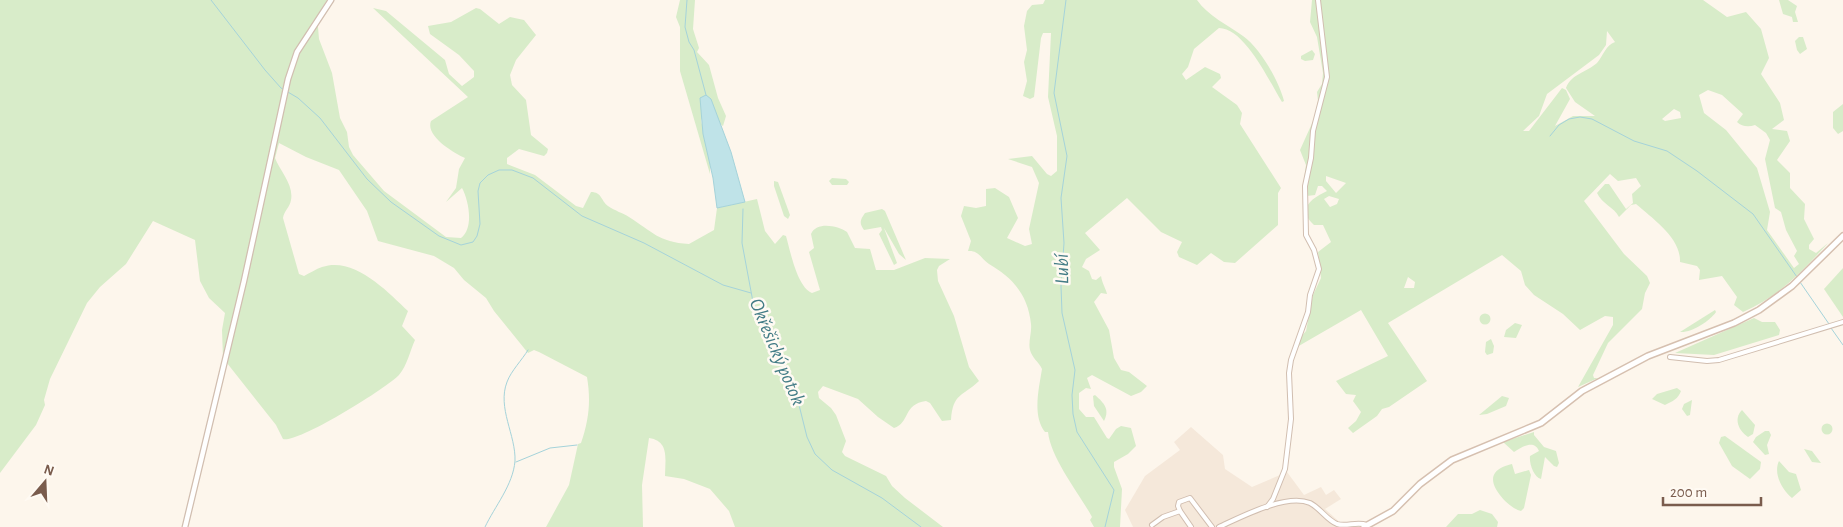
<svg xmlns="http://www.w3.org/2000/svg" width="1843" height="527" viewBox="0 0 1843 527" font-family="'Alegreya Sans',sans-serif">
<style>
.residential{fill:#f5e8da}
.green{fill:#d8ecc9;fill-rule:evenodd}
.water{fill:#bfe3e8;stroke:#a5d3da}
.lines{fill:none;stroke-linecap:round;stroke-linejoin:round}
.stream{stroke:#a5d3da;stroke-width:1}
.minor-casing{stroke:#d1beb0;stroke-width:6}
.tertiary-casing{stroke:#d1beb0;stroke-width:7}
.secondary-casing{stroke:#d6c0b0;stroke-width:8}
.minor{stroke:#fff;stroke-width:4}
.tertiary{stroke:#fff;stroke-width:4.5}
.secondary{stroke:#fff;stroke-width:5}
.labels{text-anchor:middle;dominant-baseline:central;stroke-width:5;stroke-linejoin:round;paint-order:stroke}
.water-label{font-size:20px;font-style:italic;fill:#437c86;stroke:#fffaf3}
</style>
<rect width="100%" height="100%" fill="#fdf6ec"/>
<polygon class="residential" points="1191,427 1223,455 1225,469 1252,487 1287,472 1304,495 1321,487 1326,495 1334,490 1341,499 1325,509 1345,527 1133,527 1125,510 1145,476 1180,450 1174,442"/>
<g class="green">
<path d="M0,0H327L314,21L318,27L319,39L332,73L340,118L347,132L349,147L353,155L384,191L446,237L461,238C474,228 469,201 462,188L446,202L456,188L459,169L465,158C454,153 425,136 431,121L468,97L373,8L386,11L445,60L449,74L462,86L474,77V71L459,55L430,34L428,26L451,22L476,8L480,9L499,24L510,17L524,20L536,35L516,60L510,75L512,85L526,100L531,135L548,149L547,153L544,156L519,149L507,158V164L535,175L576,206L583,208L591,192C602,192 601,201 608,206C615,211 623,213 629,217C653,232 658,242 689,244L714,230L717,208L757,199L765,231L775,244L783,235L786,236C790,250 797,287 812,293L820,290L809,252L814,248L811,234C817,221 838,226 847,232L855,248L870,249L876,270H894L925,258L950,259L939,266L937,270L938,281L954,316L969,367L979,381C962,397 953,393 951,420L942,421L930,403L926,401C903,404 910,423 894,428L878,417L858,399L823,386L818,392L819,398L831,408L836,415L846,441L842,452L845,456L886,476L892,486L905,498L943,527H735L729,511L710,489L684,479L665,476C665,460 670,441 649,438L642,485L643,527H546L569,485L578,444L581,443C589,420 591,401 587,377L539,352L534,350L528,353L494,311L486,298L464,280L454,268L434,256L378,241L367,211L339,170L306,157L279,143L275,158C280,171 294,185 291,200C290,207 284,211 283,218L299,274L304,276C310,273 316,269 322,267C354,256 387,291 408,311L402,326L415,340C410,351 407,366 399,375C387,388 297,444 283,439L276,425L223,358L222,330L225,313L209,298L200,281L195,240L153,221L126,264L100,287L87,303L50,379L44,400L45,405L36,425L0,473Z"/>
<polygon points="680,0 695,0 693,29 699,48 697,52 709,65 718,98 726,116 723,126 719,123 711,99 701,120 710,163 710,174 680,71 680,27 676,17"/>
<path d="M1045,0H1197C1208,16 1228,25 1243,36C1260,48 1279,81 1284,101L1282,102C1270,83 1245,28 1219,28L1194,49L1188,67L1182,74L1186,80L1205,67L1220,74L1221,78L1212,87L1237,105L1242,113L1240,124L1281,188L1278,193V225L1235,263L1224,262L1211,253L1197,265L1179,257L1177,252L1182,242L1161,232L1127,198L1085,233L1100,250L1086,259L1082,267L1089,271L1092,279L1096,280L1101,276C1102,283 1106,289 1107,294L1101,293L1094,302L1109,330L1114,358L1121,370L1129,372L1147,386L1141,392L1131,396L1092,375L1087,378L1091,389L1086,388L1079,393V409L1086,417H1094L1107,438L1109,439L1116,429L1121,426L1131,428L1136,446L1128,454L1114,462V467L1122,489L1120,527H1094L1090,520L1092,517C1079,493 1051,459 1048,432H1045C1032,416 1039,388 1042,369C1039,362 1032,358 1030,350C1028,342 1032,333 1031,324C1028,295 1013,278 989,264C981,259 979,250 968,251L971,241L961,216L964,206L976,208L986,206V189L995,188L1009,197L1018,218L1007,238L1025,246L1032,244L1029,229L1039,183L1032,167L1008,159L1032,156L1047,174L1051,176L1057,171V136L1048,97L1051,33H1043L1041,38L1034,97L1030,99L1023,96L1027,81L1024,62L1027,50L1024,26L1027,11L1032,5L1043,4Z"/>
<path d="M1312,0H1703L1727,17L1746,12L1761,29L1769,58L1761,74L1780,103L1784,120L1772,129L1787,131L1790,141L1777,160L1790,173V188L1805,204L1804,219L1814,239L1809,245V249L1816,253L1828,243C1803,271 1778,297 1743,312L1734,305L1737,297L1722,276L1699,280L1700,270L1697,266L1680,262C1681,238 1653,219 1636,204L1631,205L1619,217C1614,207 1602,204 1597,193L1605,184H1609L1626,209L1633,203L1632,194L1641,186L1636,178L1618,181L1610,174L1584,201L1624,254L1647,276L1650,283L1645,293L1642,309L1608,343L1593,375L1594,378H1598L1578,387L1613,325V317L1605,316L1580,330L1563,314L1534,295L1525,285L1521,271L1502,255L1388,323L1427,381L1389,407L1382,409L1377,416L1353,433L1348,428L1356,421L1361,412L1353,401L1356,395L1346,394L1336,381L1388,356L1361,310L1297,347L1300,338L1306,331L1313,295L1321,278L1318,252L1331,242L1323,225H1314C1296,209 1312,198 1327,191L1322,186H1318L1315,195L1307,196V186L1304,180L1306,165L1300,150L1314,119L1318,101L1317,92L1322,84L1323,73L1317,37L1310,22ZM1607,31L1615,42C1606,45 1603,56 1597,63C1587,72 1571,74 1566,88L1575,102L1595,116H1573L1555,126L1570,99L1566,90L1562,88L1529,131H1523L1539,116L1547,94L1599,55L1606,45ZM1708,90L1722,95L1743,114L1737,122C1742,127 1749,127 1755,125L1766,133L1770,140L1765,159L1775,208L1781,212L1786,230L1797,251L1794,256L1799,264L1794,268L1767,230L1770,212L1757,168L1726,130L1704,113L1699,95ZM1674,109L1680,112L1681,118L1665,121L1662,119ZM1326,176L1346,183L1336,193L1326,181ZM1329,196L1339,199L1337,204L1330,207L1324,199ZM1408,277L1415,282L1414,288H1404Z"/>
<polygon points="1779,0 1788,0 1797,6 1795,12 1798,22 1793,22 1792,17 1783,14"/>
<polygon points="1799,37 1803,37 1807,49 1800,54 1797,50 1795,41"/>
<polygon points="1312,50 1315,54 1313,60 1305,61 1301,59 1301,56"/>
<polygon points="1843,104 1843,131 1838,134 1833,128 1833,112"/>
<polygon points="832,178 846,179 849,182 847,185 832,185 829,181"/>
<polygon points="774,181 778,182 790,215 788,219 784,216 774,186"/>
<path d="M882,209L885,211L906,260L899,254L884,228L897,263L894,265L879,234L882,230L881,227L864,230C859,223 860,220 865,213Z"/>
<polygon points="1843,268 1843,317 1824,289"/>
<path d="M1715,310L1716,312C1710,321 1691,333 1680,332Z"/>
<circle cx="1485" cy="319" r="5.5"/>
<polygon points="1754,318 1762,322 1775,322 1780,330 1779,335 1714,355 1675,353"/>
<polygon points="1515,323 1522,325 1516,338 1504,337 1506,330"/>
<polygon points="1491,339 1494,346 1493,353 1487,355 1485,352 1486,342"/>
<path d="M1677,388L1681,391C1678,399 1673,401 1665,405L1652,399L1657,394Z"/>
<path d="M1095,395C1104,403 1110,409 1104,421L1094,406L1093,396Z"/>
<polygon points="1502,396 1509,398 1506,406 1487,414 1479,415"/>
<polygon points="1692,400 1690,415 1687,416 1682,409 1684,404"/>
<path d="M1742,410L1755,425L1753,434L1748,437C1739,431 1733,419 1742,410Z"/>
<circle cx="1827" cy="429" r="5.5"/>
<polygon points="1765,431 1769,431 1771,435 1767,445 1769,454 1765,455 1753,442 1756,437"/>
<path d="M1534,432V435L1544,447L1556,451L1559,463L1557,467L1554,466L1545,457L1541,479C1534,477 1529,464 1530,456L1539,451C1534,439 1522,447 1514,452L1503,442Z"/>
<polygon points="1725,436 1761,462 1760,469 1750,479 1732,466 1719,443 1721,437"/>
<polygon points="1804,449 1812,451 1821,463 1812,462"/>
<path d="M1779,461L1789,472L1796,474L1801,490L1792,498C1782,490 1773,473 1779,461Z"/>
<path d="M1512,464L1515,474L1529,470L1531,475L1524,508L1521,511C1510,509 1486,485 1495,473C1498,468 1507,465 1512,464Z"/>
<polygon points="1480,510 1492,514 1498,522 1497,527 1446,527 1458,514 1472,514"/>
</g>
<polygon class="water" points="706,95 711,99 731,152 745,202 717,208 713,178 703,134 700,98"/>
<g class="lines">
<g class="stream">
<polyline points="211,0 265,70 281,88 298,98 320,118 367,179 391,202 439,236 461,245 473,242 477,236 480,224 478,191 480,183 488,175 499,170 512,170 533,178 582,216 644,243 723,285 751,293"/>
<polyline points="687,0 685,27 689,42 694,50 706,95"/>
<polyline points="1066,0 1054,93 1067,156 1061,198 1064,243 1061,286 1062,313 1075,370 1072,395 1073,414 1077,432 1114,490 1105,527"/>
<polyline points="1550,136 1559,125 1569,119 1580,117 1592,119 1634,141 1667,151 1697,171 1753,214 1797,277"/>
<polyline points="743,209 742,243 753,302 771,342 793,381 807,437 815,454 832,470 882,498 921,527"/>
<polyline points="1800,282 1829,324"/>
<polyline points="1831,328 1843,345"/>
<polyline points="516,462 550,448 577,445"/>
<path d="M485,527C495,506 513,485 515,461C516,435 497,408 507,382C511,371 522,360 528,350"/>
</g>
<defs>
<g id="minor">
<polyline points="1670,357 1707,361 1719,360 1843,322"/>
<polyline points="1267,507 1273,499 1285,469 1291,419 1289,373 1291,360 1308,312 1310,295 1319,269 1314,250 1306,235 1305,186 1311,158 1313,131 1327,77 1318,0"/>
<polyline points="1180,511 1178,506 1179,502 1190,498 1212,527"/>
<polyline points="1152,525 1163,517 1180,511 1191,527"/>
<path d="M1219,527C1241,517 1286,493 1310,503C1320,508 1327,520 1337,524C1347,527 1357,521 1367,525"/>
</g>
<polyline id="tertiary" points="185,527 244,281 288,79 297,52 331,0"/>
<polyline id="secondary" points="1364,527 1393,511 1420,484 1452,460 1541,423 1582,391 1648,356 1734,323 1759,310 1792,286 1843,236"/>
</defs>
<use href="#minor" class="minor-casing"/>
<use href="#tertiary" class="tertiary-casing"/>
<use href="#secondary" class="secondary-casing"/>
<use href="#minor" class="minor"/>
<use href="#tertiary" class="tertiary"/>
<use href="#secondary" class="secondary"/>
</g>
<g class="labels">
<g class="water-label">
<text transform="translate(1062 269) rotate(-91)">Lubí</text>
<text transform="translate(777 352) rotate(67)">Okřešický potok</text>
</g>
</g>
<g transform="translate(45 482) rotate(19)" stroke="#fffaf3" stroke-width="4" paint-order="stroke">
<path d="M0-4L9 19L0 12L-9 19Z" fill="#7a5c4d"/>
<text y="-8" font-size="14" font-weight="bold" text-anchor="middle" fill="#7a5c4d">N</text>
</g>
<path d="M1663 497v8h98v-8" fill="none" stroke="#7a5c4d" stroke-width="2.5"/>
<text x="1670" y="497" font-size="15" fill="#7a5c4d" stroke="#fffaf3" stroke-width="4" paint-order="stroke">200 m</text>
</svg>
